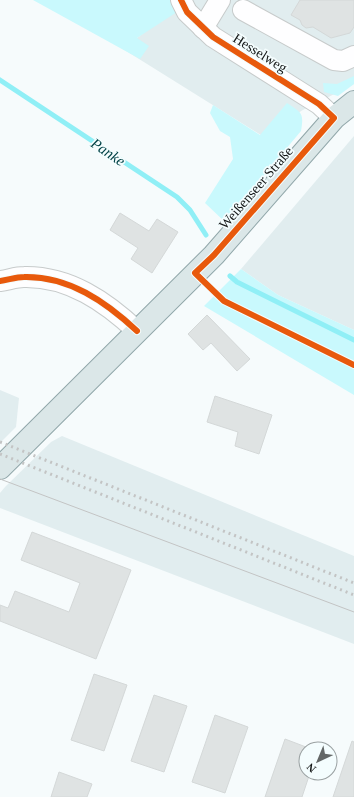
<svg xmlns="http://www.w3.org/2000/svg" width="354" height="797" viewBox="0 0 354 797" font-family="'Times New Roman',serif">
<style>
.built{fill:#e1edef}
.green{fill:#c9f9fd}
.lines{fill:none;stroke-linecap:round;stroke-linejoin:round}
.stream{stroke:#90eff6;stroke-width:5}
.building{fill:#dfe3e3;stroke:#d4d8d8}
.minor-casing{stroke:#c7cbcb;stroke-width:22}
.major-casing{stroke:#91a7aa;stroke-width:24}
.minor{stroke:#fefeff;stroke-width:20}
.major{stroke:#dbe7e8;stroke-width:22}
.tram{stroke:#c3c4c4;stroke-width:1}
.rail{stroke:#c3c4c4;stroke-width:3;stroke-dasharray:2 4;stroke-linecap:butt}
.cycleway-casing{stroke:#f4fdfe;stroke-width:8}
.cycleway{stroke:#e8590c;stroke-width:6}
.labels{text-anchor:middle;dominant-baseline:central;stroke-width:3.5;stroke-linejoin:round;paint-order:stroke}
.street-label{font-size:14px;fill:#141717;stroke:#f4fdfe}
.water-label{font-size:15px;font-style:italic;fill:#004246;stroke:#f4fdfe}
</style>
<rect width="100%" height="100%" fill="#f6fbfc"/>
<g class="built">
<polygon points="186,0 354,0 354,84 301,111 269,140 123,49"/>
<polygon points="354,136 354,330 278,295 241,269"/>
<polygon points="0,390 19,398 16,427 0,443"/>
<polygon points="62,436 354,556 354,644 0,508 0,493 5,487 51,442"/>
</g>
<g class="green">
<polygon points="33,0 171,0 177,12 137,38 149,46 140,59"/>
<polygon points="354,76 354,84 338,96 324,92 323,83 337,84"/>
<path d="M287,103C302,113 304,113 301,131L225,222L205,203L233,159L230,137L220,131L210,113L213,105L260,135Z"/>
<polygon points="241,269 278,295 354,330 354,395 204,306"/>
</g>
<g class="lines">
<g class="stream">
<polyline points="0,80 177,197 190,210 206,235"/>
<polyline points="230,276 237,282 354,340"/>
</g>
</g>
<g class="building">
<polygon points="300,0 354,0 354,27 350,33 331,38 313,27 306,28 302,25 300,20 291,15"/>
<polygon points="120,213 149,231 157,219 178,232 152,273 131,259 138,248 110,230"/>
<polygon points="207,315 250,359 237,371 211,343 203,350 188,334"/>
<polygon points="215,396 272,415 259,454 235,446 238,432 207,422"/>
<polygon points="32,532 131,570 96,659 0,621 0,605 8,608 15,591 69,612 80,583 21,560"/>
<polygon points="94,674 127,685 104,751 71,740"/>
<polygon points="154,695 187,706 164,772 131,761"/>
<polygon points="215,715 248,727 225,793 192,782"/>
<polygon points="285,739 306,747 306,773 310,773 302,797 265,797"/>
<polygon points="352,741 354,742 354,797 333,797"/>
<polygon points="59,772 92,784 87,797 51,797"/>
</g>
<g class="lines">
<defs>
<g id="minor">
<polyline points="181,0 187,12 213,37 319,104 334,118"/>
<polyline points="243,10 334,60 343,61 354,56"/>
<polyline points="203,28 220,0"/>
<path d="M0,281C8,280 16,277 24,277C69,276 106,302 137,331"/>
</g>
<polyline id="major" points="0,468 214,255 334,118 354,102"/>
</defs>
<use href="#minor" class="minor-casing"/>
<use href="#major" class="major-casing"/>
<use href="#minor" class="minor"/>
<use href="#major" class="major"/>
<polyline class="tram" points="0,479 354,612"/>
<g class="rail">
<polyline points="0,442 354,583"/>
<polyline points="0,454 354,595"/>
</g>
<defs>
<g id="cycleway">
<polyline points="181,0 187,12 213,37 319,104 334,118 214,255 195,273 224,301 354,365"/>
<path d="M0,281C8,280 16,277 24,277C69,276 106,302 137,331"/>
</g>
</defs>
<use href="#cycleway" class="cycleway-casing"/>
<use href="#cycleway" class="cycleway"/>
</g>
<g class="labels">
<g class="street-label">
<text transform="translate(260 53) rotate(32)">Hesselweg</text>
<text transform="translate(256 188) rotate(-49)">Weißenseer Straße</text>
</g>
<g class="water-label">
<text transform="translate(108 152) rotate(34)">Panke</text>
</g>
</g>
<g transform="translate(318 761) rotate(224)"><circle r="19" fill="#f4fdfe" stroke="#9aa1a2"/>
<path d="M0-3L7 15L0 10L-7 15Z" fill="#636767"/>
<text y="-6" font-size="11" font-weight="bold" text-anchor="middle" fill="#141717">N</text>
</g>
</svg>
